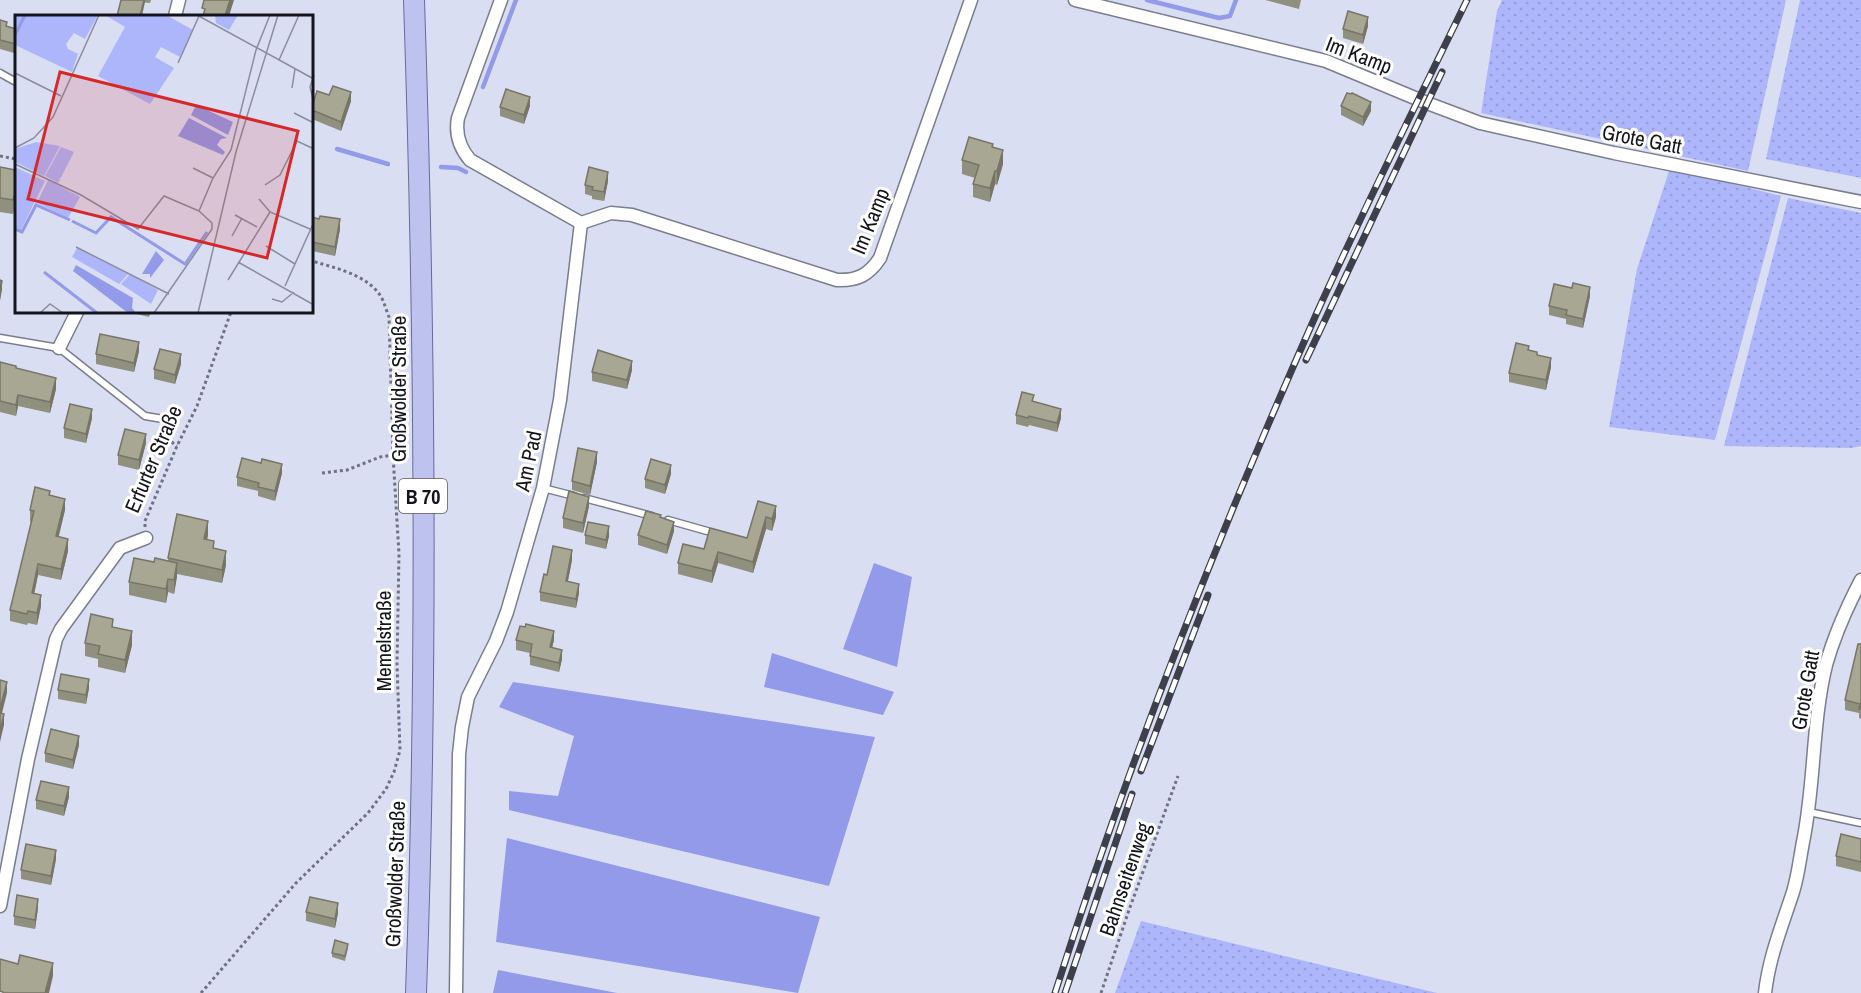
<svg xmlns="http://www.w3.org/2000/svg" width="1861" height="993" viewBox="0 0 1861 993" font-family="'Archivo Narrow',sans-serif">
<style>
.grass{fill:url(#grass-dots)}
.water{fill:#929ae9}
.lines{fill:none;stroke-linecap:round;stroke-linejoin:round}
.stream{stroke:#929ae9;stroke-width:4.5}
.service-casing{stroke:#7a7d8f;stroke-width:9}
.minor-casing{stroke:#7a7d8f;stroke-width:15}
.primary-casing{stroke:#666b9d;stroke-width:22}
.path{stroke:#6f7280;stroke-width:3;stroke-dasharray:3 3;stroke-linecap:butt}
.service{stroke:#fff;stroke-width:6}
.minor{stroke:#fff;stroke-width:12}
.primary{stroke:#bec2ee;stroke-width:20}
.rail-casing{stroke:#3d3f4a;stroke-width:7}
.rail{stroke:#fff;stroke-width:4.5;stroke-dasharray:14;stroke-linecap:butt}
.wall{fill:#90907e}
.shaded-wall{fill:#767567}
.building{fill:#a8a793;stroke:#767567;stroke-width:1.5}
.labels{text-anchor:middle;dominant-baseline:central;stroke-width:6;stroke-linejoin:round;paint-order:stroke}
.shield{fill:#fff;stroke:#5a5a60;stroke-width:1.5}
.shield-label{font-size:20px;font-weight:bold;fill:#13141c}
.street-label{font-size:21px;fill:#13141c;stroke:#fff}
.inset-river{fill:none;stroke:#929ae9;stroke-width:3}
.inset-road{fill:none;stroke:#8a8d9d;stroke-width:1.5}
.view{fill:#d62828;fill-opacity:0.15;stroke:#d62828;stroke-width:3}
.inset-edge{fill:none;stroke:#13141c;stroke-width:3}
</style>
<defs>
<pattern id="grass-dots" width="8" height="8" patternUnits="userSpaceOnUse" patternTransform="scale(1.5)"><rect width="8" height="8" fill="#aeb6fb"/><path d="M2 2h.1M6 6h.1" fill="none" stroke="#959cd7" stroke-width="1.8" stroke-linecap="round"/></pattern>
</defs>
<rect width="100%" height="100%" fill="#dadef3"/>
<g class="grass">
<polygon points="1502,0 1786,0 1748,171 1481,113 1497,11"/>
<polygon points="1800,0 1861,0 1861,178 1766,159"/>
<polygon points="1670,168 1781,196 1715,440 1609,427 1637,269"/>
<polygon points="1788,198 1861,213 1861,446 1851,448 1724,446"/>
<polygon points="1141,921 1437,993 1115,993"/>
</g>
<g class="water">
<polygon points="874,563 912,577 897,667 843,649"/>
<polygon points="772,653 894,692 883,715 764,687"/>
<polygon points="513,682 875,737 829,886 509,810 509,791 558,796 574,736 499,707"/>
<polygon points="507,838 820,917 798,993 496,942"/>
<polygon points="498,970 617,993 493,993"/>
</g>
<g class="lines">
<g class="stream">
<polyline points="1147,0 1219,18 1230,16 1236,0"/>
<polyline points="483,87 516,0"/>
<polyline points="337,149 388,164"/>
<polyline points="441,167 458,168 466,172"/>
</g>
<defs>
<g id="service">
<polyline points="0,73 16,82"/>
<polyline points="0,338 59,348 145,416 163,419"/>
<polyline points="543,488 574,496"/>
<polyline points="584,498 652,516"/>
<polyline points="668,520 707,531"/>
<polyline points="1809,812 1861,823"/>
</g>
<g id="minor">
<path d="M501,0L458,118C455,134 459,147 470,160L581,223"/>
<polyline points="1075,0 1326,61 1427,103 1480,123 1614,153 1861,202"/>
<polyline points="175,16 179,0"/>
<path d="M581,223L611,213L632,215L837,280C857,281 869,275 880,258L971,0"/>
<polyline points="59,348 77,312"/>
<polyline points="0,906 28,759 56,639 61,629 120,548 146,538"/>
<polyline points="456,993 459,754 462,727 468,697 496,641 507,612 543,488 560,400 581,223"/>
<path d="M1765,993C1769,957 1782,926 1793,892C1798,876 1800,858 1803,842C1815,784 1812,722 1826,665C1834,636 1847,607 1861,580"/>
</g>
<path id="primary" d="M414,0C425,331 428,662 416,993"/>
</defs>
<use href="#service" class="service-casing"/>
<use href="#minor" class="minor-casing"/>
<use href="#primary" class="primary-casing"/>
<g class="path">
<polyline points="0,156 16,159"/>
<polyline points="164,427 166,438 177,446"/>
<polyline points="322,473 347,470 380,457 393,455"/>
<polyline points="145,527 145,521 177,446 197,406 231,312"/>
<path d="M201,993L296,883L368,813L386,789L394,772L400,750L397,664L399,554L393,455L389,317C386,310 384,301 380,295C365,274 335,268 312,261"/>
<polyline points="1101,993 1129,910 1178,776"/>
</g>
<use href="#service" class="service"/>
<use href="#minor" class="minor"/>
<use href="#primary" class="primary"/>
<defs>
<g id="rail">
<polyline points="1306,360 1442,72"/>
<polyline points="1141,771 1208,595"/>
<path d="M1055,993C1128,763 1217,538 1315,317C1363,210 1416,105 1467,0"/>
<polyline points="1065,993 1132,794"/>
</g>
</defs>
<use href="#rail" class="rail-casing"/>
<use href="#rail" class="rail"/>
</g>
<g class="wall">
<polygon points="121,0 151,0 150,3"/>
<polygon points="1265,0 1301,0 1299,9"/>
<polygon points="0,20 7,27 16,29 16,61 14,60 14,53 0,49"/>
<polygon points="1368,26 1363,44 1343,38 1343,29"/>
<polygon points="1351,94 1371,111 1363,126 1341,115 1341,106"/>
<polygon points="351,101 341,131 312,119 312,106"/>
<polygon points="530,106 524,124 500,116 500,107"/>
<polygon points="993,147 1003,164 997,185 995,184 990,202 973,197 973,184 975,178 962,174 962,160"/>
<polygon points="0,167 16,170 16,210 14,210 13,214 0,212"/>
<polygon points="608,181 604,201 592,199 592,196 585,194 585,185"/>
<polygon points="312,217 340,229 335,256 312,251"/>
<polygon points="1590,296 1583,328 1566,324 1566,319 1549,315 1549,306"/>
<polygon points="128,312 151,312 149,317"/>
<polygon points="1529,350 1537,355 1551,367 1546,390 1509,382 1509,373"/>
<polygon points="139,351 134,372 96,364 96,354"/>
<polygon points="0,362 16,368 56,389 50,413 18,406 16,416 0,412"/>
<polygon points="181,364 175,384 154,379 154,369"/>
<polygon points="632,370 627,389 592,381 592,372"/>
<polygon points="1034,401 1061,418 1057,432 1029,425 1028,427 1016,424 1016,415"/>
<polygon points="92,418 86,443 64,438 64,428"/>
<polygon points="146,443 139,470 118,465 118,455"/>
<polygon points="597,462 590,495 572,490 572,481"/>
<polygon points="282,473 275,501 258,496 258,491 237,486 237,477"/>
<polygon points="671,474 665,494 645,488 645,479"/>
<polygon points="50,495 65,510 58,537 68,551 61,580 38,575 34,594 41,606 37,625 28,623 27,625 10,621 10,610 32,522 30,522 30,510"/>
<polygon points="758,501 776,517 772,531 766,529 753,573 718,563 712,583 678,574 678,563 704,549 747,538"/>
<polygon points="589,506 583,533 563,528 563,518"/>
<polygon points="661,517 674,531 667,554 638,545 638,535"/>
<polygon points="208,535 207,540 226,565 222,583 177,574 174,594 168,592 166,603 129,595 129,582 154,562 168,561 168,558"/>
<polygon points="585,535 609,536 606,549 585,544"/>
<polygon points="572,560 568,581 579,593 576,608 540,601 540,592 547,575"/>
<polygon points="113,627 132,645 125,673 98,667 98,659 85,656 85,643"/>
<polygon points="516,640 554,640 552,647 562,659 559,672 530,665 530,653 516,650"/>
<polygon points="1861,644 1861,719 1859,718 1859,713 1845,710 1845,700"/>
<polygon points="89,688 86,704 58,699 58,690"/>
<polygon points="79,745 73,769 45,762 45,753"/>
<polygon points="69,797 64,816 36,809 36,800"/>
<polygon points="1861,839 1861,872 1836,866 1836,856"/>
<polygon points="56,859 51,885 21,879 21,870"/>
<polygon points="38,908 35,929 14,925 14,916"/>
<polygon points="306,912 338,913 335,928 306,921"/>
<polygon points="348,948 345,961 332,957 332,953"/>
</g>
<g class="shaded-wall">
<polygon points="144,0 145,0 145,2 142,16 140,16"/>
<polygon points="230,0 234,0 229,16 225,16"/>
<polygon points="1368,17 1368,26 1363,44 1363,35"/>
<polygon points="351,92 351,101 341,131 341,122"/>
<polygon points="530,97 530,106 524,124 524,115"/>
<polygon points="1371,102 1371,111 1363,126 1363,117"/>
<polygon points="1003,150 1003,164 997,185 997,171"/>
<polygon points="995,171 995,184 990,202 990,188"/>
<polygon points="608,172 608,181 604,201 604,192"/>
<polygon points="340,219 340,229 335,256 335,247"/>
<polygon points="2,281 2,290 0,301 0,292"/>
<polygon points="1590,287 1590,296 1583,328 1583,319"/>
<polygon points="139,342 139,351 134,372 134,363"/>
<polygon points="181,354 181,364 175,384 175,375"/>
<polygon points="1551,358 1551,367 1546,390 1546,380"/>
<polygon points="632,361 632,370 627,389 627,380"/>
<polygon points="56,378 56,389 50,413 50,402"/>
<polygon points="18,395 18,406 16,416 16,405"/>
<polygon points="92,409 92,418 86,443 86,434"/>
<polygon points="1061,409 1061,418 1057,432 1057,423"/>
<polygon points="146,434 146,443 139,470 139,460"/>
<polygon points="597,452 597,462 590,495 590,486"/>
<polygon points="282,464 282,473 275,501 275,491"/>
<polygon points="671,465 671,474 665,494 665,485"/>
<polygon points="589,497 589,506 583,533 583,523"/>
<polygon points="65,499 65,510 56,548 56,536"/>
<polygon points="776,506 776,517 772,531 772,519"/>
<polygon points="766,517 766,529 753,573 753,562"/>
<polygon points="208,521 208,535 204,553 204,539"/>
<polygon points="674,522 674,531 667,554 667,545"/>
<polygon points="609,526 609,536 606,549 606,540"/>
<polygon points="68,539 68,551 61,580 61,569"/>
<polygon points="572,550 572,560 566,590 566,581"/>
<polygon points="226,551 226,565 222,583 222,570"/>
<polygon points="718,552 718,563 712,583 712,571"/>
<polygon points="177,563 177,577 174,594 174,580"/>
<polygon points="38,564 38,575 32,604 32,593"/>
<polygon points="168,579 168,592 166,603 166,589"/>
<polygon points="579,584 579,593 576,608 576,599"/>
<polygon points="41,595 41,606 37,625 37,613"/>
<polygon points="132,631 132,645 125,673 125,660"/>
<polygon points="554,631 554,640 550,656 550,647"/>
<polygon points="562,650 562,659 559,672 559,663"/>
<polygon points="89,679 89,688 86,704 86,695"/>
<polygon points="7,682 7,693 0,721 0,709"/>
<polygon points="4,714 4,725 0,742 0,731"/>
<polygon points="79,736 79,745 73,769 73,760"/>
<polygon points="69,787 69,797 64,816 64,806"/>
<polygon points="56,850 56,859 51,885 51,876"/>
<polygon points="38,899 38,908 35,929 35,920"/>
<polygon points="338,903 338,913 335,928 335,919"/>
<polygon points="53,963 53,976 49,993 45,993"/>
</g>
<g class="building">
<polygon points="121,0 144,0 140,16 117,16"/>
<polygon points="204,0 230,0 225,16 203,16 205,9 202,8"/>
<polygon points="1348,11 1368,17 1363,35 1343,29"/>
<polygon points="0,20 7,22 6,26 16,29 16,52 14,51 16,44 0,40"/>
<polygon points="333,86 351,92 341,122 312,110 312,106 317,91 329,95"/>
<polygon points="506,89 530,97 524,115 500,107"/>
<polygon points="1347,93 1351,94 1352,93 1371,102 1363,117 1341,106"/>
<polygon points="969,137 993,144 992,147 1003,150 997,171 995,171 990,188 973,184 979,165 962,160"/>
<polygon points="0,167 16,170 16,196 14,196 13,200 0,198"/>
<polygon points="589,167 608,172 604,192 592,190 593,187 585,185"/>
<polygon points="320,216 340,219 335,247 312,242 312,217 319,219"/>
<polygon points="0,280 2,281 0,292"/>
<polygon points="1573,283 1590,287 1583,319 1566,315 1567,310 1549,306 1554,284 1572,288"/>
<polygon points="100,334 139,342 134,363 96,354"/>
<polygon points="1516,343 1529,346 1528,350 1537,352 1537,355 1551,358 1546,380 1509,373"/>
<polygon points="160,349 181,354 175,375 154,369"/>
<polygon points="598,350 632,361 627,380 592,372"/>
<polygon points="0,362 16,366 16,368 56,378 50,402 18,395 16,405 0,401"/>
<polygon points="1022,392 1034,395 1032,401 1061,409 1057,423 1029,416 1028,418 1016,415"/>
<polygon points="70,404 92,409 86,434 64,428"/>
<polygon points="125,429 146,434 139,460 118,455"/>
<polygon points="578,448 597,452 590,486 572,481"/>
<polygon points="242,458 261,463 262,459 282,464 275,491 258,487 259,483 237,477"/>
<polygon points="651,459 671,465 665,485 645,479"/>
<polygon points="35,487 50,491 49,495 65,499 56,536 68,539 61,569 38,564 32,593 41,595 37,613 28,611 27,614 10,610 34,511 30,510"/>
<polygon points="569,491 589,497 583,523 563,518"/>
<polygon points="758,501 776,506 772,519 766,517 753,562 718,552 712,571 678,563 683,544 704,549 710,528 747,538"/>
<polygon points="646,511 661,515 660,517 674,522 667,545 638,535"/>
<polygon points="177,514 208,521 204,539 214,541 213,548 226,551 222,570 168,558"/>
<polygon points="588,522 609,526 606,540 585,535"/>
<polygon points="553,546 572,550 566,581 579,584 576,599 540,592 544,574 547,575"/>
<polygon points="134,558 154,562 155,558 177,563 174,580 168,579 166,589 129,582"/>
<polygon points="91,614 113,619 112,627 132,631 125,660 98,654 100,646 85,643"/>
<polygon points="526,624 554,631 550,647 562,650 559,663 530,656 532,644 516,640 520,626 525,627"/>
<polygon points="1858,644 1861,644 1861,709 1859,709 1860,704 1845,700"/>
<polygon points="61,674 89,679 86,695 58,690"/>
<polygon points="0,680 7,682 0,709"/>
<polygon points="0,713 4,714 0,731"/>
<polygon points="51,729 79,736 73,760 45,753"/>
<polygon points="41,781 69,787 64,806 36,800"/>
<polygon points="1841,834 1861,839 1861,862 1836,856"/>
<polygon points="26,844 56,850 51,876 21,870"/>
<polygon points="17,895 38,899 35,920 14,916"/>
<polygon points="310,897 338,903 335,919 306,912"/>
<polygon points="335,940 348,944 345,956 332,953"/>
<polygon points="20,955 53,963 45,993 3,993 3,992 0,991 0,959 18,964"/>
</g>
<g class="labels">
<rect class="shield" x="399" y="479" width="48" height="34" rx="4.5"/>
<g class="shield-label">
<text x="423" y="496">B 70</text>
</g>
<g class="street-label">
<text transform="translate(1359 55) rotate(21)">Im Kamp</text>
<text transform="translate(1642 139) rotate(11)">Grote Gatt</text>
<text transform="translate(870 221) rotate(-68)">Im Kamp</text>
<text transform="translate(398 389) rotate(-90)">Großwolder Straße</text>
<text transform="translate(153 459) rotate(-67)">Erfurter Straße</text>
<text transform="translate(528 461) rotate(-78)">Am Pad</text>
<text transform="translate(383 641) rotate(-90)">Memelstraße</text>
<text transform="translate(1805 690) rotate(-80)">Grote Gatt</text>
<text transform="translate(395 874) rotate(-88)">Großwolder Straße</text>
<text transform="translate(1125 879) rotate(-71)">Bahnseitenweg</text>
</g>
</g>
<g transform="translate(15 15)">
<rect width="298" height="298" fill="#dadef3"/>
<path d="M0,0H83L70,24L59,18L51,29L53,34L63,39L57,57L0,30ZM90,0H151L178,15L165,42L146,32L140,42L159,53L135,89L83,61L110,12ZM200,0H223L214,15L201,8ZM21,127L45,131L29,161L0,147V134ZM46,132L59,137L43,168L30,161ZM0,152L30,166L6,215L0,212ZM33,165L65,182L53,203L22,188ZM62,233L113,259L104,269L57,242ZM115,259L143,275L136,289L106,269Z" fill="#aeb6fb"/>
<path d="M181,90L218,107L213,120L176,100ZM174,103L212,123L206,124L202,130L210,137L208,140L163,121ZM141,236L149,245L135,263V259H127ZM61,250L118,283L117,293L121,298H113L58,256Z" fill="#929ae9"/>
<path class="inset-river" d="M0,20L10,0M57,206L81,218L96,202L170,249L192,217M0,214L7,217L21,190L55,205M29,257L82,298"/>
<path class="inset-road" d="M182,0L297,63M264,45L284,0M163,48L184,1M0,58L46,81M299,60L295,72L299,88M277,73L280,54M279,98L299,108M0,133L19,123L38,102L84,0M0,149L66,180L123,214L149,181L184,196M178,153L198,163M250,170L265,160L282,126L299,134M244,184L255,197L295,214M184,196L198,163L216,135L241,35L255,0M220,200L242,212M217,221L227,203M251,231L280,249M61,232L154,279M223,247L299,290M213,265L255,197M270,271L299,207M257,284L267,287L279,277M25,298L35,289L48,298M139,298L197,214V208L184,196M183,298L221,137L263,0"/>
<path class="view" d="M45,57L283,116L252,243L13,184Z"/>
<rect width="298" height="298" class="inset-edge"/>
</g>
</svg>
